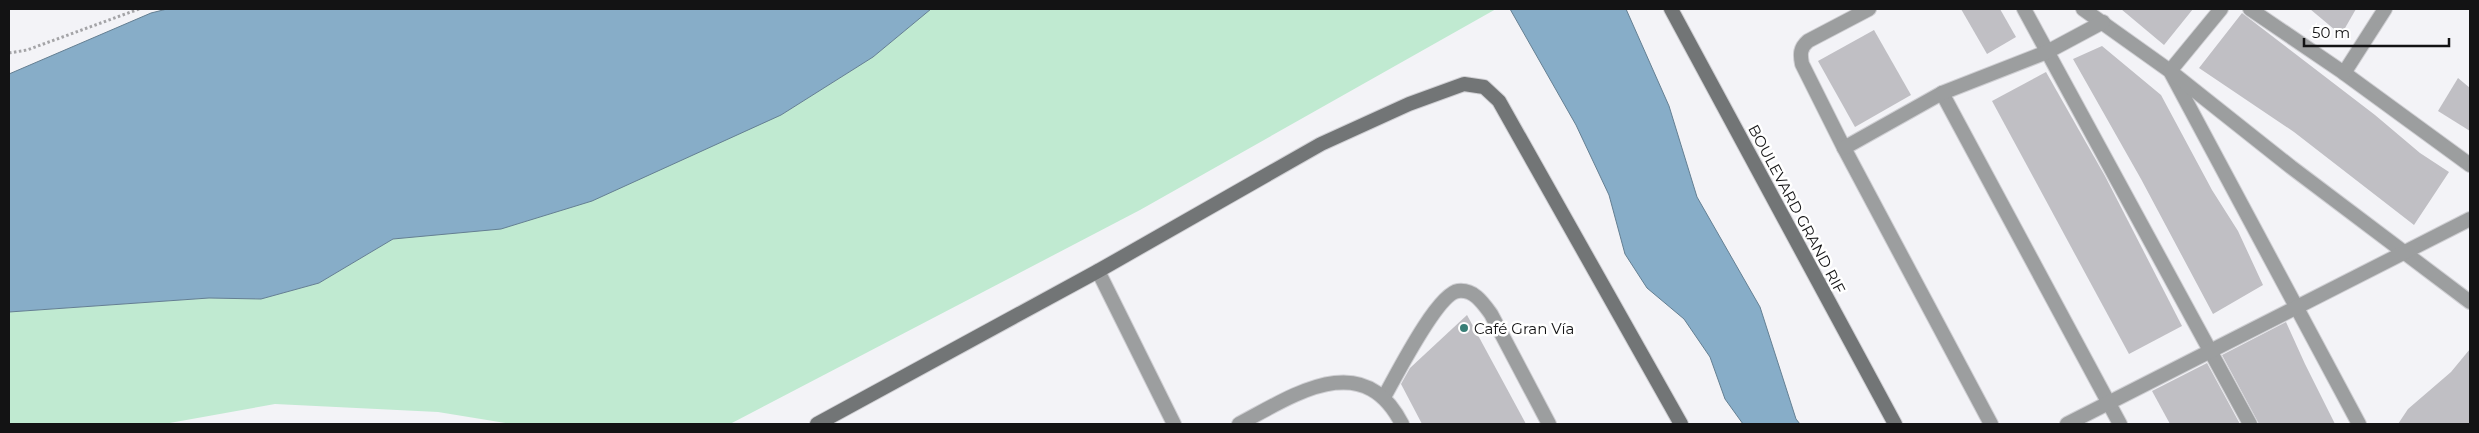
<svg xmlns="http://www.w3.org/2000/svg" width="2479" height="433" viewBox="0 0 2479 433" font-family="Montserrat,sans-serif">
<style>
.green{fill:#c0ead1}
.water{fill:#87adc8;stroke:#647f92}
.building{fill:#c0bfc4}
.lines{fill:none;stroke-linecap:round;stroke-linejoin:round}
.minor-casing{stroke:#cfcfd3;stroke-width:16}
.secondary-casing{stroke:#cfcfd3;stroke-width:16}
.path{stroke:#a4a4a7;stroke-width:3;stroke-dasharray:2.5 2.5;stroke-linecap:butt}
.minor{stroke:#9c9e9f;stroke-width:14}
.secondary{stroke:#727576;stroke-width:14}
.poi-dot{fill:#387e76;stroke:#fff;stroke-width:2}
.labels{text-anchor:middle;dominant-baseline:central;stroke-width:5;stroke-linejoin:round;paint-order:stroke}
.street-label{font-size:15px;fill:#131314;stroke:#fff}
.poi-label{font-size:15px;fill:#131314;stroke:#fff;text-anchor:start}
</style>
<rect width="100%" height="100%" fill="#f3f3f7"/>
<polygon class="green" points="931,9 1496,9 1140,210 730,424 511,424 438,412 275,404 164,424 9,424 9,312 209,298 261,299 319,283 393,239 424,235 781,115 873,57"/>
<g class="water">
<polygon points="167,9 931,9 873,57 781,115 592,201 501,229 393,239 319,283 261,299 209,298 9,312 9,74 151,13"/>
<polygon points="1510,9 1626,9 1669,106 1697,197 1760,307 1796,419 1800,424 1743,424 1725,399 1710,357 1684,319 1647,288 1625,254 1609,195 1576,125"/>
</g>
<g class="building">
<polygon points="1961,9 2000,9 2016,37 1987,54"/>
<polygon points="2121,9 2193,9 2164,45"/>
<polygon points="2310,9 2356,9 2341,35"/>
<polygon points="2242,13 2375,115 2420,153 2449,172 2414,225 2294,132 2199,68"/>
<polygon points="1874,30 1911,95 1855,127 1818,61"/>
<polygon points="2102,46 2161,95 2212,190 2238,231 2263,285 2213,314 2141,179 2073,59"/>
<polygon points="2046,72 2105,176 2182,326 2129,354 1992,101"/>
<polygon points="2458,78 2470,88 2470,131 2438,111"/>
<polygon points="1467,315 1526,424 1422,424 1401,384 1410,368"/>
<polygon points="2286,322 2305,364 2335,424 2259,424 2222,355"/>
<polygon points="2470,349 2470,424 2398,424 2408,409 2451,372"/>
<polygon points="2207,363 2240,424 2170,424 2152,391"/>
</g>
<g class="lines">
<defs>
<g id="minor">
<path d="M1869,9L1808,41C1800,48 1800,54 1802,64L1844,148L1991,424"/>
<polyline points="2024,9 2250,424"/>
<polyline points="2083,9 2170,71 2359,424"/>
<polyline points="2221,9 2170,71 2291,167 2470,302"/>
<polyline points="2250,9 2344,73 2470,165"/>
<polyline points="2344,73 2385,9"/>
<polyline points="1942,93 2120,424"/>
<polyline points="1844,148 1942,93 2047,52 2103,22"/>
<polyline points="1098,271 1174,424"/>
<path d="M1384,397C1396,376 1437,294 1458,291C1474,289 1483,303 1491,314L1549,424"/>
<path d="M1239,424C1294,395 1363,347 1402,424"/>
<polyline points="2067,424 2470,219"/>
</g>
<g id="secondary">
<polyline points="1671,9 1895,424"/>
<polyline points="817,424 1098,271 1321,144 1409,104 1464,84 1484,87 1499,101 1681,424"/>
</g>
</defs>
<use href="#minor" class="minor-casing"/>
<use href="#secondary" class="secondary-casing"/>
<polyline class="path" points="9,53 27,50 139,9"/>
<use href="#minor" class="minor"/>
<use href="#secondary" class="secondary"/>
</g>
<circle class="poi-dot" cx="1464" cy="328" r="5"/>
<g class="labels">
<g class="street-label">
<text transform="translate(1797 209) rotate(62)">BOULEVARD GRAND RIF</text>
</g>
<g class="poi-label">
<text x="1474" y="328">Café Gran Vía</text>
</g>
</g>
<rect width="2479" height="433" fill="none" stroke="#131314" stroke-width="20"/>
<path d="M2304 38v8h145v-8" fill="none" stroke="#131314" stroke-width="2.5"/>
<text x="2312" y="38" font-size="15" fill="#131314" stroke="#ffffff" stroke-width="4" paint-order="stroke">50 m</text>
</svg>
